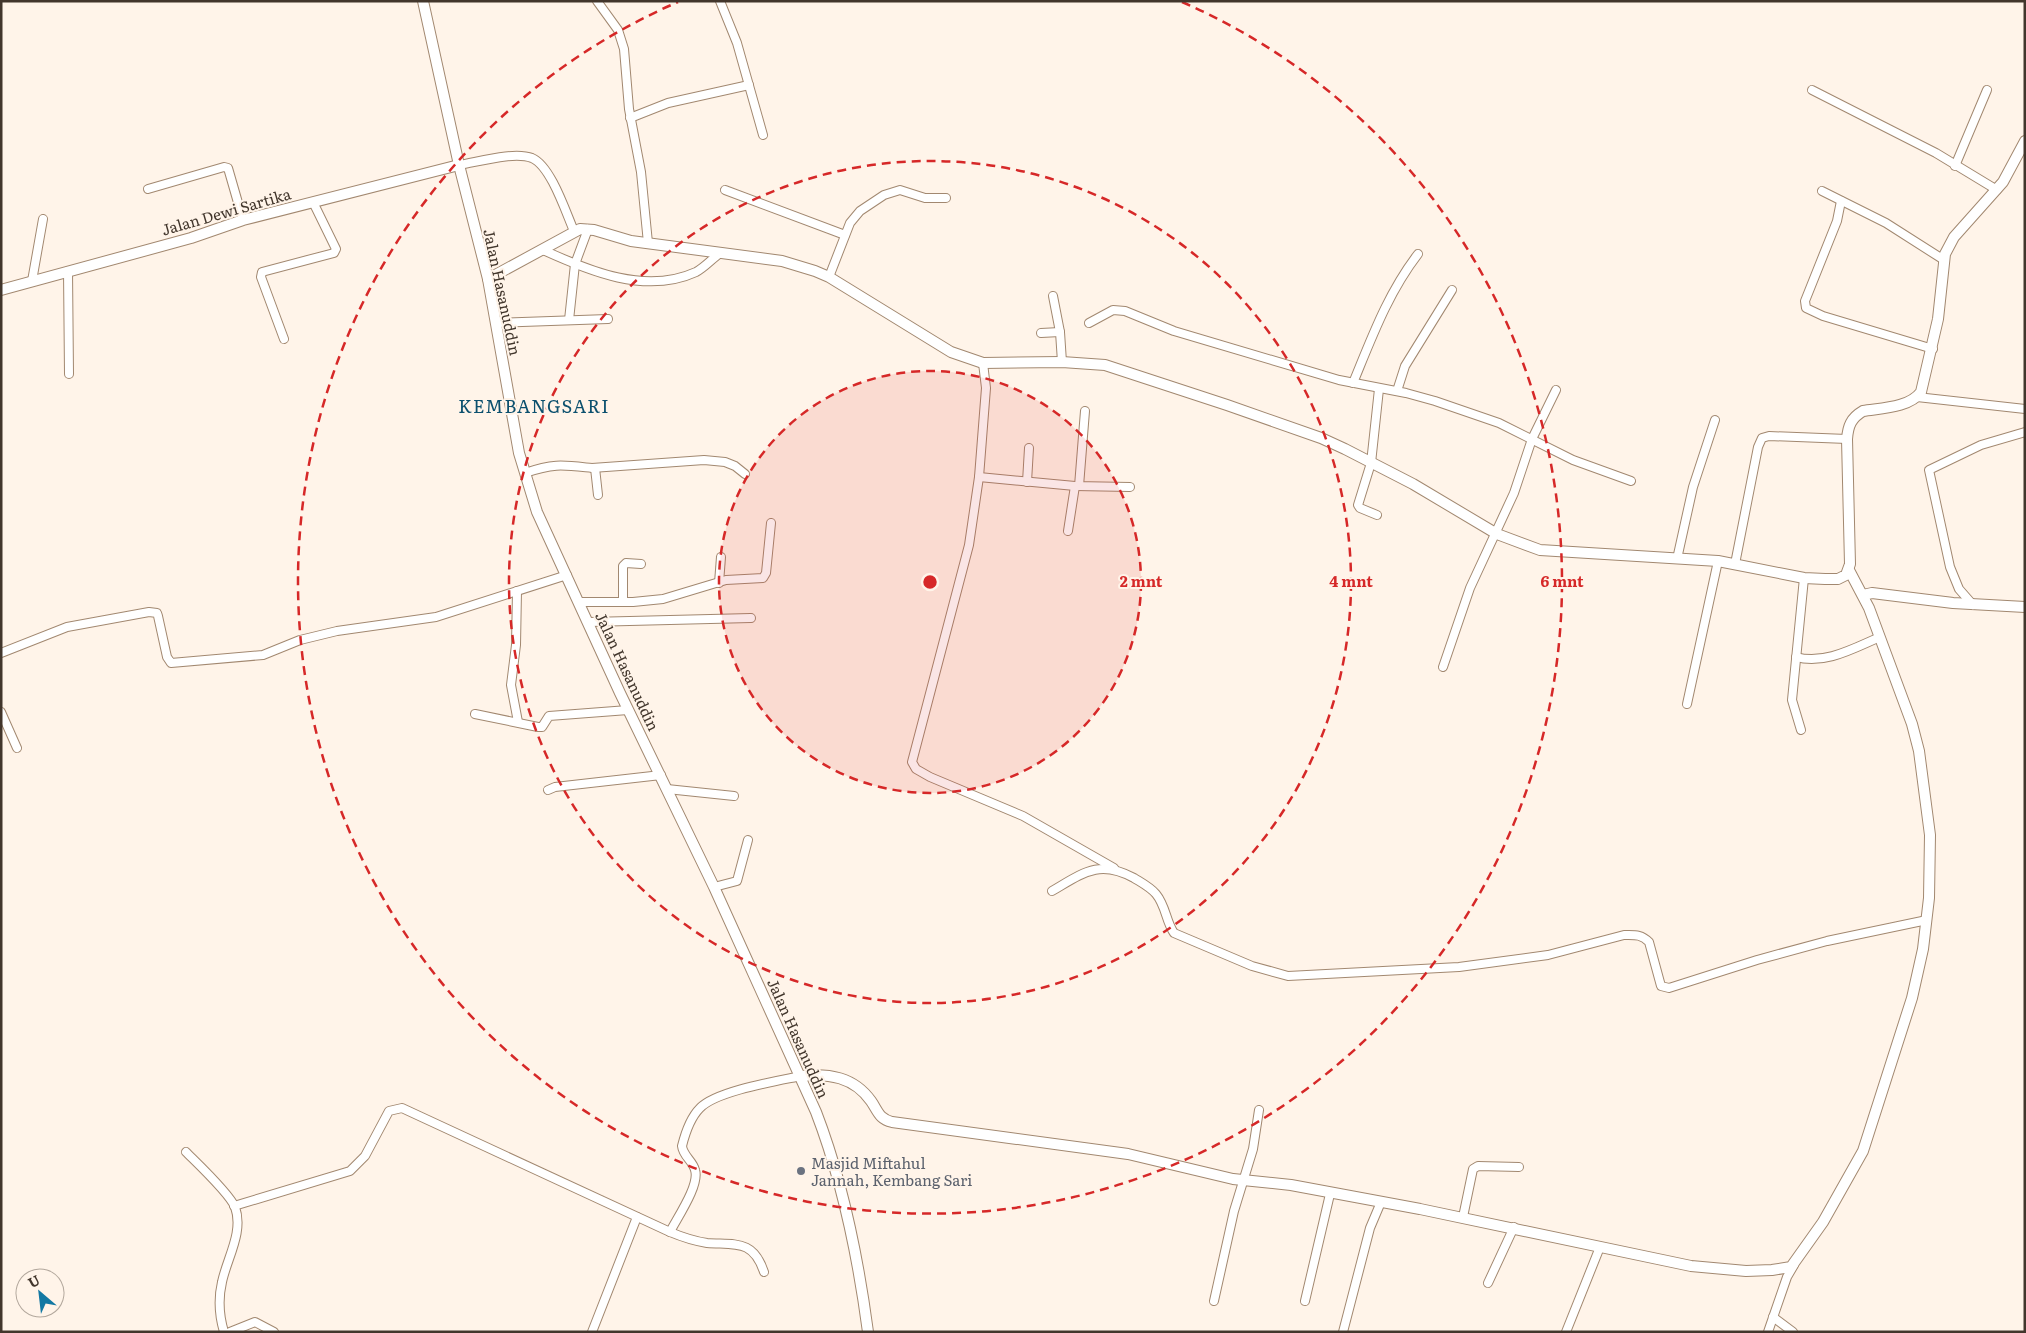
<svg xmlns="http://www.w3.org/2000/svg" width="2026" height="1333" viewBox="0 0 2026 1333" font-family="Literata,serif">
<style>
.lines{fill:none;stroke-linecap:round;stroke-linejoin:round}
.street-casing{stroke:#a28870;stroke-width:10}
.secondary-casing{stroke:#a28870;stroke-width:12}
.street{stroke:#fff;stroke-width:8}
.secondary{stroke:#fff;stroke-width:10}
.ring{fill:none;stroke:#d62828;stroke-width:2.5;stroke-dasharray:9 6}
.worship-dot{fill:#6b7280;stroke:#fff4e9;stroke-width:2}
.labels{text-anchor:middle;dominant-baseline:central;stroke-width:4;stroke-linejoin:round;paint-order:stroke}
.street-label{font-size:15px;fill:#42362c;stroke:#fff4e9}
.worship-label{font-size:15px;fill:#5b616d;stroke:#fff4e9;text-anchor:start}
.quarter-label{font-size:18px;letter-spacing:1px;fill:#0c506e;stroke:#fff4e9}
.centre{fill:#d62828;stroke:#fff4e9;stroke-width:2.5}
.ring-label{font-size:15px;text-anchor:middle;font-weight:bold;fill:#d62828;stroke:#fff4e9;stroke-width:4;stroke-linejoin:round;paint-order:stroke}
</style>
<rect width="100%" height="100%" fill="#fff4e9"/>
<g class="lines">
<defs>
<g id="street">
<polyline points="597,1 618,30 624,49 629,109 641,172 648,243"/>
<polyline points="720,1 737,43 763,135"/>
<polyline points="1812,90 1936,153 1997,190"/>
<polyline points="630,118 668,103 749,85"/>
<path d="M459,165C478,162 514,151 532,158C551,166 566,213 574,231"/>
<polyline points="1955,166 1987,90"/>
<polyline points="148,189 224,167 228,168 243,220"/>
<polyline points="725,190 845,235"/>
<polyline points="1822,191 1886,223 1944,260"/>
<polyline points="1841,201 1837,221 1805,301 1806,308 1823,316 1933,349"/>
<path d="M543,250C589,271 646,295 696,272C704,268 712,259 720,253"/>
<polyline points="68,271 69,374"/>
<polyline points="829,277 850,223 860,211 884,195 900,190 925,198 946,198"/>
<polyline points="32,281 43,219"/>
<polyline points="1053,296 1060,332 1062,362"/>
<polyline points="569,320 575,264 588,229"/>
<polyline points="496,323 608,319"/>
<polyline points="1089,323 1113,310 1125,311 1174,331 1339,380 1406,393 1435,401 1499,423 1573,460 1631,481"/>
<polyline points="1041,333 1060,332"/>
<polyline points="284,339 261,277 262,272 334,253 336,249 313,202"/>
<polyline points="983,363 986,388 979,477 969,545 912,762 916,769 930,777 1023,816 1114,868"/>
<path d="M1353,383C1372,337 1388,293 1418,254"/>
<polyline points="1397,391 1405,366 1452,290"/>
<polyline points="1917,397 2025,409"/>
<polyline points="595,468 598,495"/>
<path d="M525,473C554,463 563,465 592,468L704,460L725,462L735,466L745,474"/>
<polyline points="979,477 1075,486 1130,487"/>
<polyline points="1027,482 1029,448"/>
<polyline points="1079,486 1085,411"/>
<polyline points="1377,515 1360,508 1358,505 1371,463 1379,389"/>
<polyline points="1068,531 1075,486"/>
<polyline points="1677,559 1693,487 1715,420"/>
<polyline points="1735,564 1758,447 1762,438 1769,436 1847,439"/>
<polyline points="719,583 721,557"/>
<polyline points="517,591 516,645 511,685 518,722"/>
<polyline points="579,602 633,602 663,599 726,580 763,578 766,573 771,523"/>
<polyline points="623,602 623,566 626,563 641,564"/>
<polyline points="1973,605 1959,589 1950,567 1929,470 1981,445 2025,432"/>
<polyline points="589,622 751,618"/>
<polyline points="1,653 67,627 149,612 157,613 158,616 167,657 171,663 263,655 300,640 337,631 436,617 567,575"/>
<path d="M1796,657C1825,665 1854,648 1880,637"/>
<polyline points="1443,667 1470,588 1514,493 1532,439 1556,390"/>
<polyline points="1687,704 1718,561"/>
<polyline points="1,712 17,748"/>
<polyline points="475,714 538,727 542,727 549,716 628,710"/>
<polyline points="1801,730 1792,700 1804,578"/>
<polyline points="667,789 734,796"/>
<polyline points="548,790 555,787 661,775"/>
<polyline points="714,887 737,881 748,840"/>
<path d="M1052,891C1083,873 1099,859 1134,878C1142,883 1150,887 1156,894C1166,906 1166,922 1174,933L1252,966L1288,976L1459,967L1548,955L1624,935C1635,935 1641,934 1649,942L1661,986L1669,988L1757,960L1827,941L1927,920"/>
<path d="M186,1152C198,1164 229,1193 235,1207C244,1232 227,1258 222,1282C218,1299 219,1315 224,1332"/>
<path d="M234,1206L350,1171L365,1156L389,1111L402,1108L670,1232C677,1218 700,1185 695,1170C693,1161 683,1156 682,1146C685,1134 691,1117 700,1108C716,1091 777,1081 801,1076"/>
<polyline points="1463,1217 1473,1169 1478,1166 1519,1167"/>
<path d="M670,1232C682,1237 694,1241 707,1243C735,1245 753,1239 764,1272"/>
<polyline points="1488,1283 1514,1227"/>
<polyline points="1214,1301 1234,1211 1253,1149 1259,1110"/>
<polyline points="1305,1301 1330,1194"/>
<polyline points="1773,1317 1793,1332"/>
<polyline points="230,1332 255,1322 274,1332"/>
<polyline points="592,1332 637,1217"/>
<polyline points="1343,1332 1370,1228 1381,1202"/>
<polyline points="1566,1332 1600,1247"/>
<polyline points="1768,1332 1787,1277 1794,1265"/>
</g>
<g id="secondary">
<path d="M423,1L459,165L488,279L519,453L537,512L620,693L714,887L816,1112C843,1182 858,1257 868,1332"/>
<path d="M488,279L580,229L594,230L631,241L782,261L815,271L829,277L951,352L983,363L1062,362L1105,365L1227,405L1321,438L1345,449L1413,484L1497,534L1540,550L1718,561L1804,578L1825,579H1838L1846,575L1850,564L1847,439C1848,426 1851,418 1863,411C1881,408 1909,408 1921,392L1938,319L1945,254L1954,237L2003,182L2025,141"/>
<polyline points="1,290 191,238 243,220 459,165"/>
<polyline points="1863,595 1872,593 1953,603 2025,607"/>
<path d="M801,1076C829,1073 854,1077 871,1101C878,1111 879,1119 892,1122L1128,1154L1233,1179L1291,1185L1420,1209L1691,1266L1746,1271L1772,1270L1791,1267L1823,1222L1863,1151L1912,998L1923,949L1929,898L1930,835L1919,751L1912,724L1869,608L1849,570"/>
</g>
</defs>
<use href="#street" class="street-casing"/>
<use href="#secondary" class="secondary-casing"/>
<use href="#street" class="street"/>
<use href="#secondary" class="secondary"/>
</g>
<circle cx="930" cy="582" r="211" fill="#d62828" fill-opacity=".12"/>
<g class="ring">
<circle cx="930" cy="582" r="211"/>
<circle cx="930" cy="582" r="421"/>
<path d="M1182 2A632 632 0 1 1 678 2"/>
</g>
<circle class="worship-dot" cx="801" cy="1171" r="5"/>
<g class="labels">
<g class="street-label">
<text transform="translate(226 211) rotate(-16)">Jalan Dewi Sartika</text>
<text transform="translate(503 292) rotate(78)">Jalan Hasanuddin</text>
<text transform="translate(628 671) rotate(65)">Jalan Hasanuddin</text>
<text transform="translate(799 1038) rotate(66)">Jalan Hasanuddin</text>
</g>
<g class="worship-label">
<text x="811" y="1162">Masjid Miftahul<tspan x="811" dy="17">Jannah, Kembang Sari</tspan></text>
</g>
<g class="quarter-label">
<text x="534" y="405">KEMBANGSARI</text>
</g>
</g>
<circle cx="930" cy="582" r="8" class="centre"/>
<g class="ring-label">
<text x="1141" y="587">2 mnt</text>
<text x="1351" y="587">4 mnt</text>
<text x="1562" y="587">6 mnt</text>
</g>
<rect width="2026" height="1333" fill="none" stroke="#42362c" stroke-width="5"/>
<g transform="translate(40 1293) rotate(332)"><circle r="24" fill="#fff4e9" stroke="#b3a89d"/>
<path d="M0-4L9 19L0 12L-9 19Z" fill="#1378a3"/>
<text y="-8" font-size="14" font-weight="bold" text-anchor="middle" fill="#42362c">U</text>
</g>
</svg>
